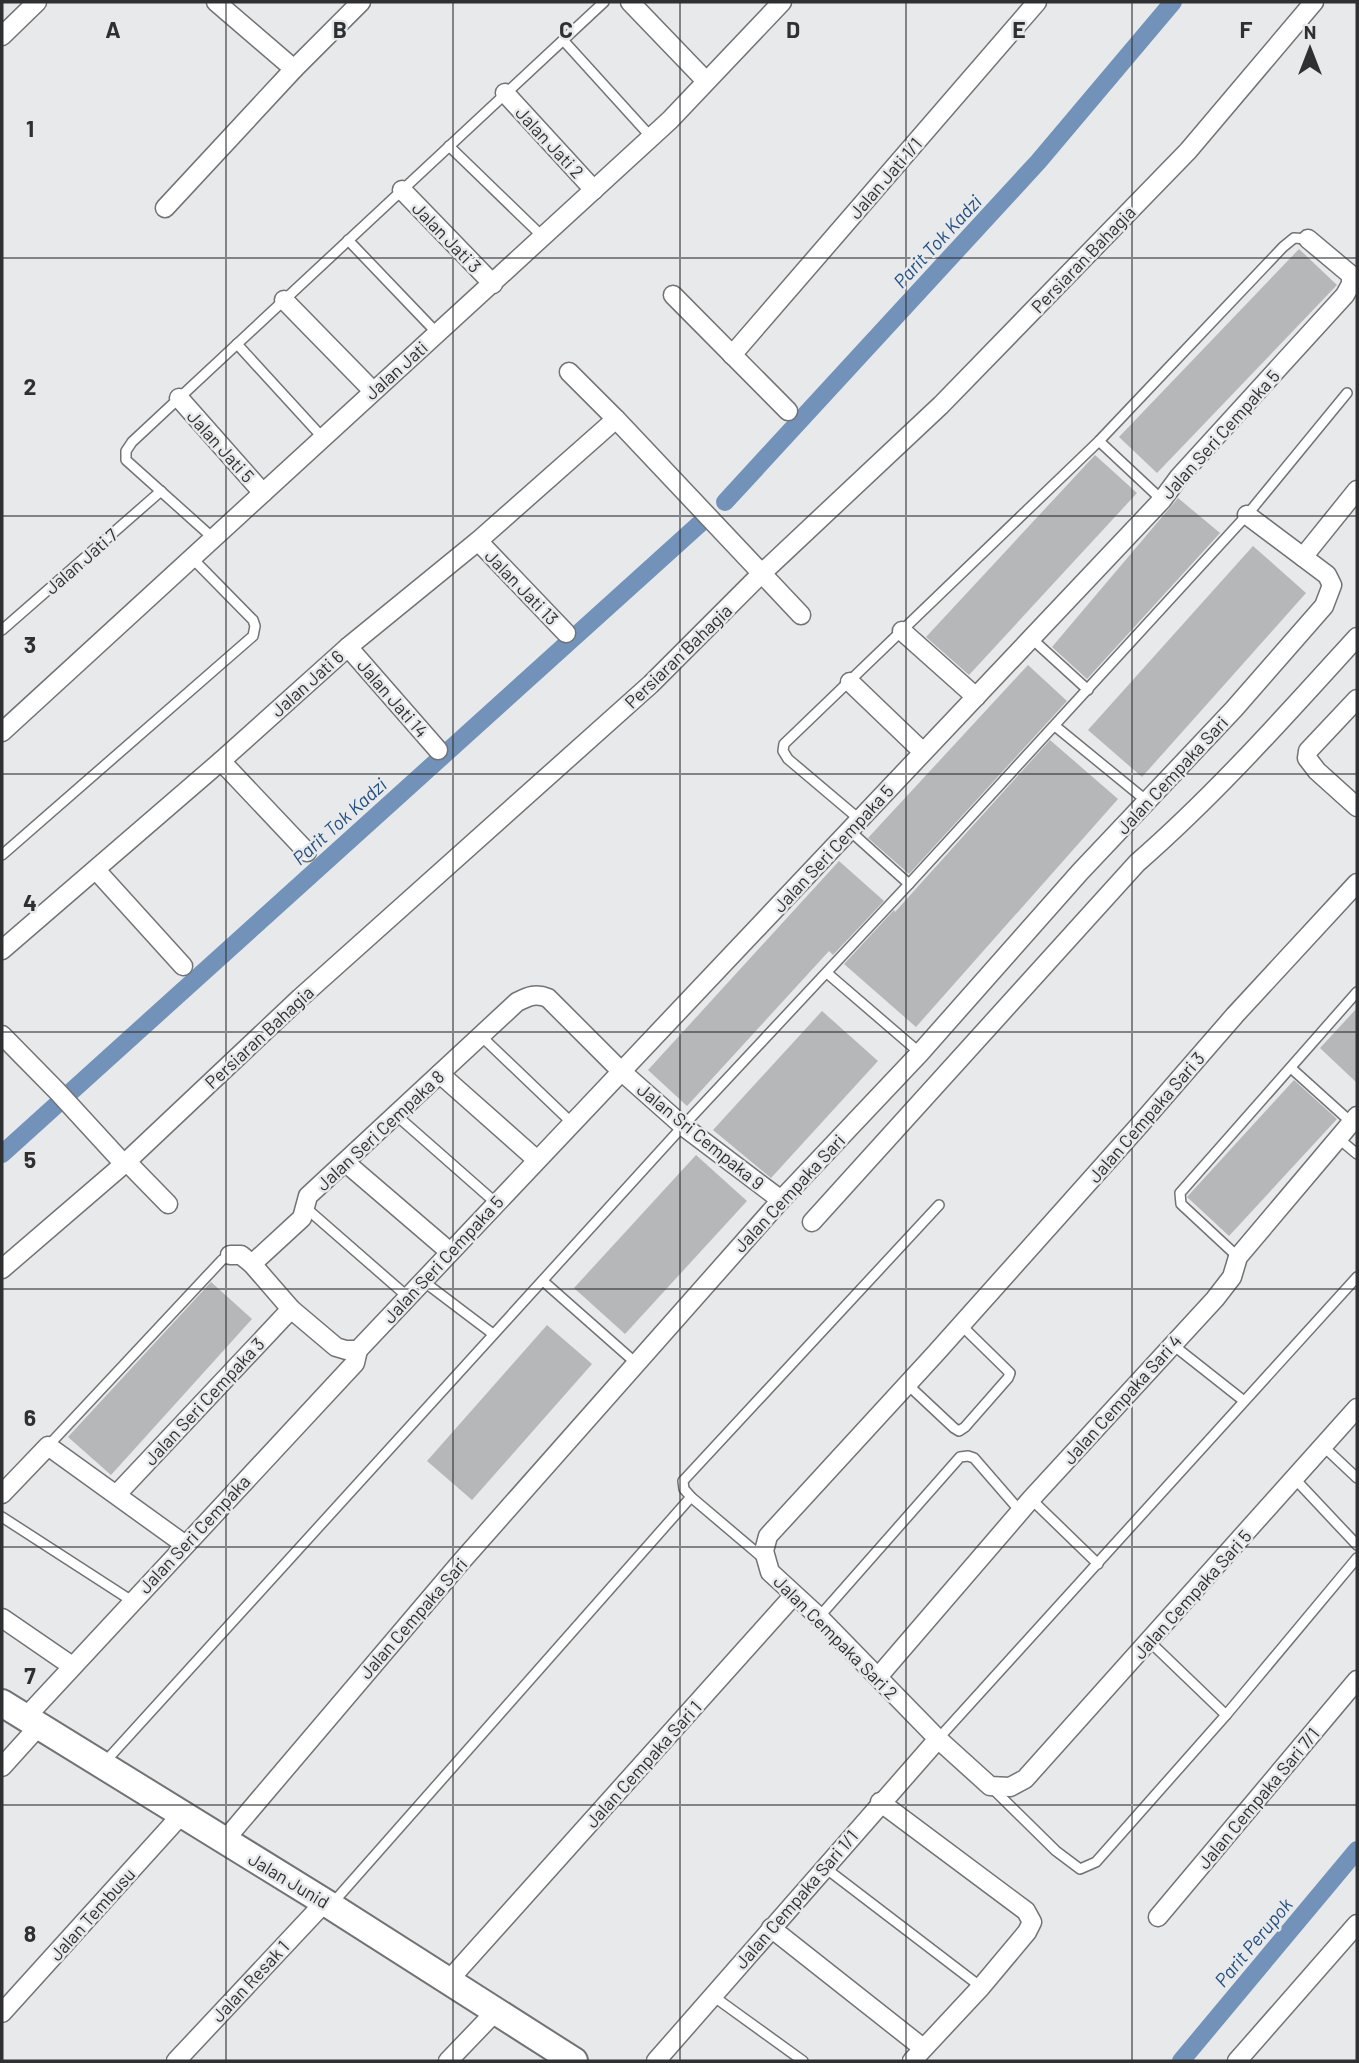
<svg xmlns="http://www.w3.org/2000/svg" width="1359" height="2063" viewBox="0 0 1359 2063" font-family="Barlow,sans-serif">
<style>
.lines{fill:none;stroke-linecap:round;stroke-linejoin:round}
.canal{stroke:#7292b9;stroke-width:18}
.building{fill:#b5b7b9}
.lane-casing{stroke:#717375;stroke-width:12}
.street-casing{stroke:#717375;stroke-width:21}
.secondary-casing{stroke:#717375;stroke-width:30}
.lane{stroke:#fff;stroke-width:9}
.street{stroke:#fff;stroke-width:18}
.secondary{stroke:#fff;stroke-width:26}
.grid{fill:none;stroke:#2f3031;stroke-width:2;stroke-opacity:0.55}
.labels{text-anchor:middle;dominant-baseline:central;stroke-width:5;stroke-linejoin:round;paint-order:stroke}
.street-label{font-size:18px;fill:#2f3031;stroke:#e7e9eb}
.water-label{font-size:19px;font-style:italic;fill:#224f82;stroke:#e7e9eb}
.grid-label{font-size:23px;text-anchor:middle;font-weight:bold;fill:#2f3031;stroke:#e7e9eb;stroke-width:5;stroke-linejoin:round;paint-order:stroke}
</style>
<rect width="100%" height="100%" fill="#e7e9eb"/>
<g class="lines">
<g class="canal">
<polyline points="725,502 1038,162 1173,2"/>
<polyline points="2,1154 705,519"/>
<polyline points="1181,2061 1357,1850"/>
</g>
</g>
<g class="building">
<polygon points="1299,249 1337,285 1157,473 1119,437"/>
<polygon points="1095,455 1137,493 969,675 926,637"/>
<polygon points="1178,498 1220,533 1087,679 1052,647"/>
<polygon points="1253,546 1306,593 1142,777 1088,730"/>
<polygon points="1028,665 1067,701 909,874 868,838"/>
<polygon points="1050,740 1118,799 916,1027 844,964 894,910 895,912"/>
<polygon points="839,861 884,901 833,955 829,951 687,1106 648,1070"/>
<polygon points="1357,1008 1357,1083 1320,1048"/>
<polygon points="822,1011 878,1061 771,1178 713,1130"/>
<polygon points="1294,1080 1337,1119 1229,1236 1187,1197"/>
<polygon points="696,1155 747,1201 625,1334 574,1288"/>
<polygon points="211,1282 252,1319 111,1475 68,1437"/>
<polygon points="547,1325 592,1364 472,1500 427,1461"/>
</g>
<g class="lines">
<defs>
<g id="lane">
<polyline points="563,40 651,137"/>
<polyline points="449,146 543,237"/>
<polyline points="348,240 437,333"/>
<polyline points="237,344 323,438"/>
<polyline points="1099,441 1162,500"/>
<polyline points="213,538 126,460 126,451 132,442 604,2"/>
<polyline points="2,630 161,491"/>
<polyline points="1031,638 1088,690"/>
<polyline points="1055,726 1148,802"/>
<polyline points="859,819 788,759 783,751 784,744 1099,441 1283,247 1294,238 1308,239"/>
<polyline points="849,830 909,884"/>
<polyline points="2,855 253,636 255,626 253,620 191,557"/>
<polyline points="827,973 920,1053"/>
<polyline points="481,1036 572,1123"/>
<polyline points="1291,1068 1352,1123"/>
<polyline points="396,1115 496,1203"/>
<polyline points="1339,1139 1357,1154"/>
<polyline points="306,1208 408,1297"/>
<polyline points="1238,1257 1181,1204 1180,1193 1357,992"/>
<polyline points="423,1281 493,1334"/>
<polyline points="543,1281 637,1364"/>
<polyline points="1173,1345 1244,1401"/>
<polyline points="907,1384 954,1428 959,1431 965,1427 1008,1378 1010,1373 961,1325"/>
<polyline points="48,1446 222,1260 230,1255"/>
<polyline points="1324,1447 1357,1478"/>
<polyline points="1295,1479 1357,1545"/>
<polyline points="1031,1499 1098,1564"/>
<polyline points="2,1517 132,1601"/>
<polyline points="763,1558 691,1497 684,1489 683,1481 939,1205"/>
<polyline points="819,1617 960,1457 968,1456 974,1458 1020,1511"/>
<polyline points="1149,1641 1226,1715"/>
<polyline points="938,1739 1357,1277"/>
<polyline points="104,1763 683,1126 909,884 1247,515 1347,393"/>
<polyline points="992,1788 1056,1851 1080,1869 1096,1862 1226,1715 1357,1558"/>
<polyline points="824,1867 981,1987"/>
<polyline points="331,1905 691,1497"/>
<polyline points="713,1996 803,2061"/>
</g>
<g id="street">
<polyline points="216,2 294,69"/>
<polyline points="630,2 706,81"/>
<polyline points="2,36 37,2"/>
<polyline points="505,93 594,190"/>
<polyline points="402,190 493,284"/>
<polyline points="165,208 294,69 361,2"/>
<polyline points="673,295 788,411"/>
<polyline points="284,300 373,391"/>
<polyline points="732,355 1037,2"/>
<polyline points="569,372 616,419 801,615"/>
<polyline points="179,398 263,493"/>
<polyline points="478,541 566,633"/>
<polyline points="1303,557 1357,490"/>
<polyline points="902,631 976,697"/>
<polyline points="348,647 438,750"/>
<polyline points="850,682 923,752"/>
<polyline points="1357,699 1308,751 1307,758 1317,771 1357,807"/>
<polyline points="2,732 670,120 782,2"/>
<polyline points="221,761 307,852"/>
<polyline points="96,870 183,966"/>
<polyline points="1357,883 1235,1015 1136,1129 936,1353 768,1536 764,1551 770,1572 819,1617 938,1739 990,1786 1010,1787 1025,1779 1357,1408"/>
<polyline points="2,950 221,761 348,647 478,541 616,419"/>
<polyline points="2,1035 57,1091 124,1164"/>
<polyline points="440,1074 537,1160"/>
<polyline points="127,1162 168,1204"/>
<polyline points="345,1162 450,1252"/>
<path d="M812,1222L1137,863C1216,794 1286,715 1357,637"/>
<polyline points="230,1255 241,1255 252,1264 291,1309 336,1347 346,1350 358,1350 1162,500 1179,477 1345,295 1351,284 1351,275 1308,239"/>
<path d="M252,1264L302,1218L308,1196L517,1002C529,996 536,993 548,998L621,1071L683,1126L781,1200"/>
<polyline points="2,1269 124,1164 300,998 651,684 761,574 941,405 1188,151 1314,2"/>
<polyline points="2,1494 48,1446 184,1544"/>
<polyline points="117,1494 291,1309"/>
<polyline points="2,1618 72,1666"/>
<polyline points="878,1677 1031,1499 1215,1299 1232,1277 1238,1257 1357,1116"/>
<polyline points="26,1717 355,1363 358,1350"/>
<polyline points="2,1767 39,1726"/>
<polyline points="880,1802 1026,1911 1032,1922 1027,1932 981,1987 912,2061"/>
<polyline points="224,1841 460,1563 781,1200 920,1053 1080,872 1234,709 1324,606 1332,585 1327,575 1247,515"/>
<polyline points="1158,1917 1357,1680"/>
<polyline points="771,1928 923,2048"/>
<polyline points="449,1980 794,1595"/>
<polyline points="2,2013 182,1814"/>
<polyline points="176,2061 325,1902"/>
<polyline points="448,2061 496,2011"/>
<polyline points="656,2061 938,1739"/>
<polyline points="1237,2061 1357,1924"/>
</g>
<polyline id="secondary" points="2,1703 331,1906 574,2061"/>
</defs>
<use href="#lane" class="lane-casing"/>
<use href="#street" class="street-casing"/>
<use href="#secondary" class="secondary-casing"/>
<use href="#lane" class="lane"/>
<use href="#street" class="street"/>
<use href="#secondary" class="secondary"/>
</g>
<path class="grid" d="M226,2V2061M453,2V2061M680,2V2061M906,2V2061M1132,2V2061M2,258H1357M2,516H1357M2,774H1357M2,1032H1357M2,1289H1357M2,1547H1357M2,1805H1357"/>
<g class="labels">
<g class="street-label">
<text transform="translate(550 142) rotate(47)">Jalan Jati 2</text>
<text transform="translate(885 178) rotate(-49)">Jalan Jati 1/1</text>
<text transform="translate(447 237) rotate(46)">Jalan Jati 3</text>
<text transform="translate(1083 259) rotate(-46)">Persiaran Bahagia</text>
<text transform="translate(396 370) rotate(-42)">Jalan Jati</text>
<text transform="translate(1220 434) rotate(-48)">Jalan Seri Cempaka 5</text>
<text transform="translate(221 446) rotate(48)">Jalan Jati 5</text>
<text transform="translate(81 561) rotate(-41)">Jalan Jati 7</text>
<text transform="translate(522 587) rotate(46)">Jalan Jati 13</text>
<text transform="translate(678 656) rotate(-44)">Persiaran Bahagia</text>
<text transform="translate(307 683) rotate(-42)">Jalan Jati 6</text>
<text transform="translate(393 698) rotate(49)">Jalan Jati 14</text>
<text transform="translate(1172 775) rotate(-47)">Jalan Cempaka Sari</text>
<text transform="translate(833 848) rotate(-47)">Jalan Seri Cempaka 5</text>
<text transform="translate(259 1037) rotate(-43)">Persiaran Bahagia</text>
<text transform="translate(1146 1117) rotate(-49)">Jalan Cempaka Sari 3</text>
<text transform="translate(380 1130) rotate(-43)">Jalan Seri Cempaka 8</text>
<text transform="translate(701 1136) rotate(39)">Jalan Sri Cempaka 9</text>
<text transform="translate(789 1193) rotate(-47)">Jalan Cempaka Sari</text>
<text transform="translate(443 1259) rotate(-47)">Jalan Seri Cempaka 5</text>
<text transform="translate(1122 1399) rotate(-48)">Jalan Cempaka Sari 4</text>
<text transform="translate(204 1401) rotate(-47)">Jalan Seri Cempaka 3</text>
<text transform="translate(194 1534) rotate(-47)">Jalan Seri Cempaka</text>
<text transform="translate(1192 1594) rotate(-48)">Jalan Cempaka Sari 5</text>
<text transform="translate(413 1618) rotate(-49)">Jalan Cempaka Sari</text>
<text transform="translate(836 1637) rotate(45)">Jalan Cempaka Sari 2</text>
<text transform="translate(643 1764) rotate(-48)">Jalan Cempaka Sari 1</text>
<text transform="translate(1258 1798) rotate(-50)">Jalan Cempaka Sari 7/1</text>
<text transform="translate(289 1880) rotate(31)">Jalan Junid</text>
<text transform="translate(796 1899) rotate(-49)">Jalan Cempaka Sari 1/1</text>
<text transform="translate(92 1914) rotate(-48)">Jalan Tembusu</text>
<text transform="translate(250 1981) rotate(-47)">Jalan Resak 1</text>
</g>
<g class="water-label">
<text transform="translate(937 241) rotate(-47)">Parit Tok Kadzi</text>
<text transform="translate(339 821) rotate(-42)">Parit Tok Kadzi</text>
<text transform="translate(1253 1942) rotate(-50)">Parit Perupok</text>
</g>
</g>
<g class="grid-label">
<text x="113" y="38">A</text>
<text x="340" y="38">B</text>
<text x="566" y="38">C</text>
<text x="793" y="38">D</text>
<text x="1019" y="38">E</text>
<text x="1246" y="38">F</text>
<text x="30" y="137">1</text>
<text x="30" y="395">2</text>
<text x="30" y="653">3</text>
<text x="30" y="911">4</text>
<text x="30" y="1168">5</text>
<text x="30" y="1426">6</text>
<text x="30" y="1684">7</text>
<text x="30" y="1942">8</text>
</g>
<rect width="1359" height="2063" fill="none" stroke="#2f3031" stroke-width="7"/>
<g transform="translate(1310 49)" stroke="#e7e9eb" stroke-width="5" paint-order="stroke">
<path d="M0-5L12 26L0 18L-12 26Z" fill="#2f3031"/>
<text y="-10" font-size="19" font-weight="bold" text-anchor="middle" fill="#2f3031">N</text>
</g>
</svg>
